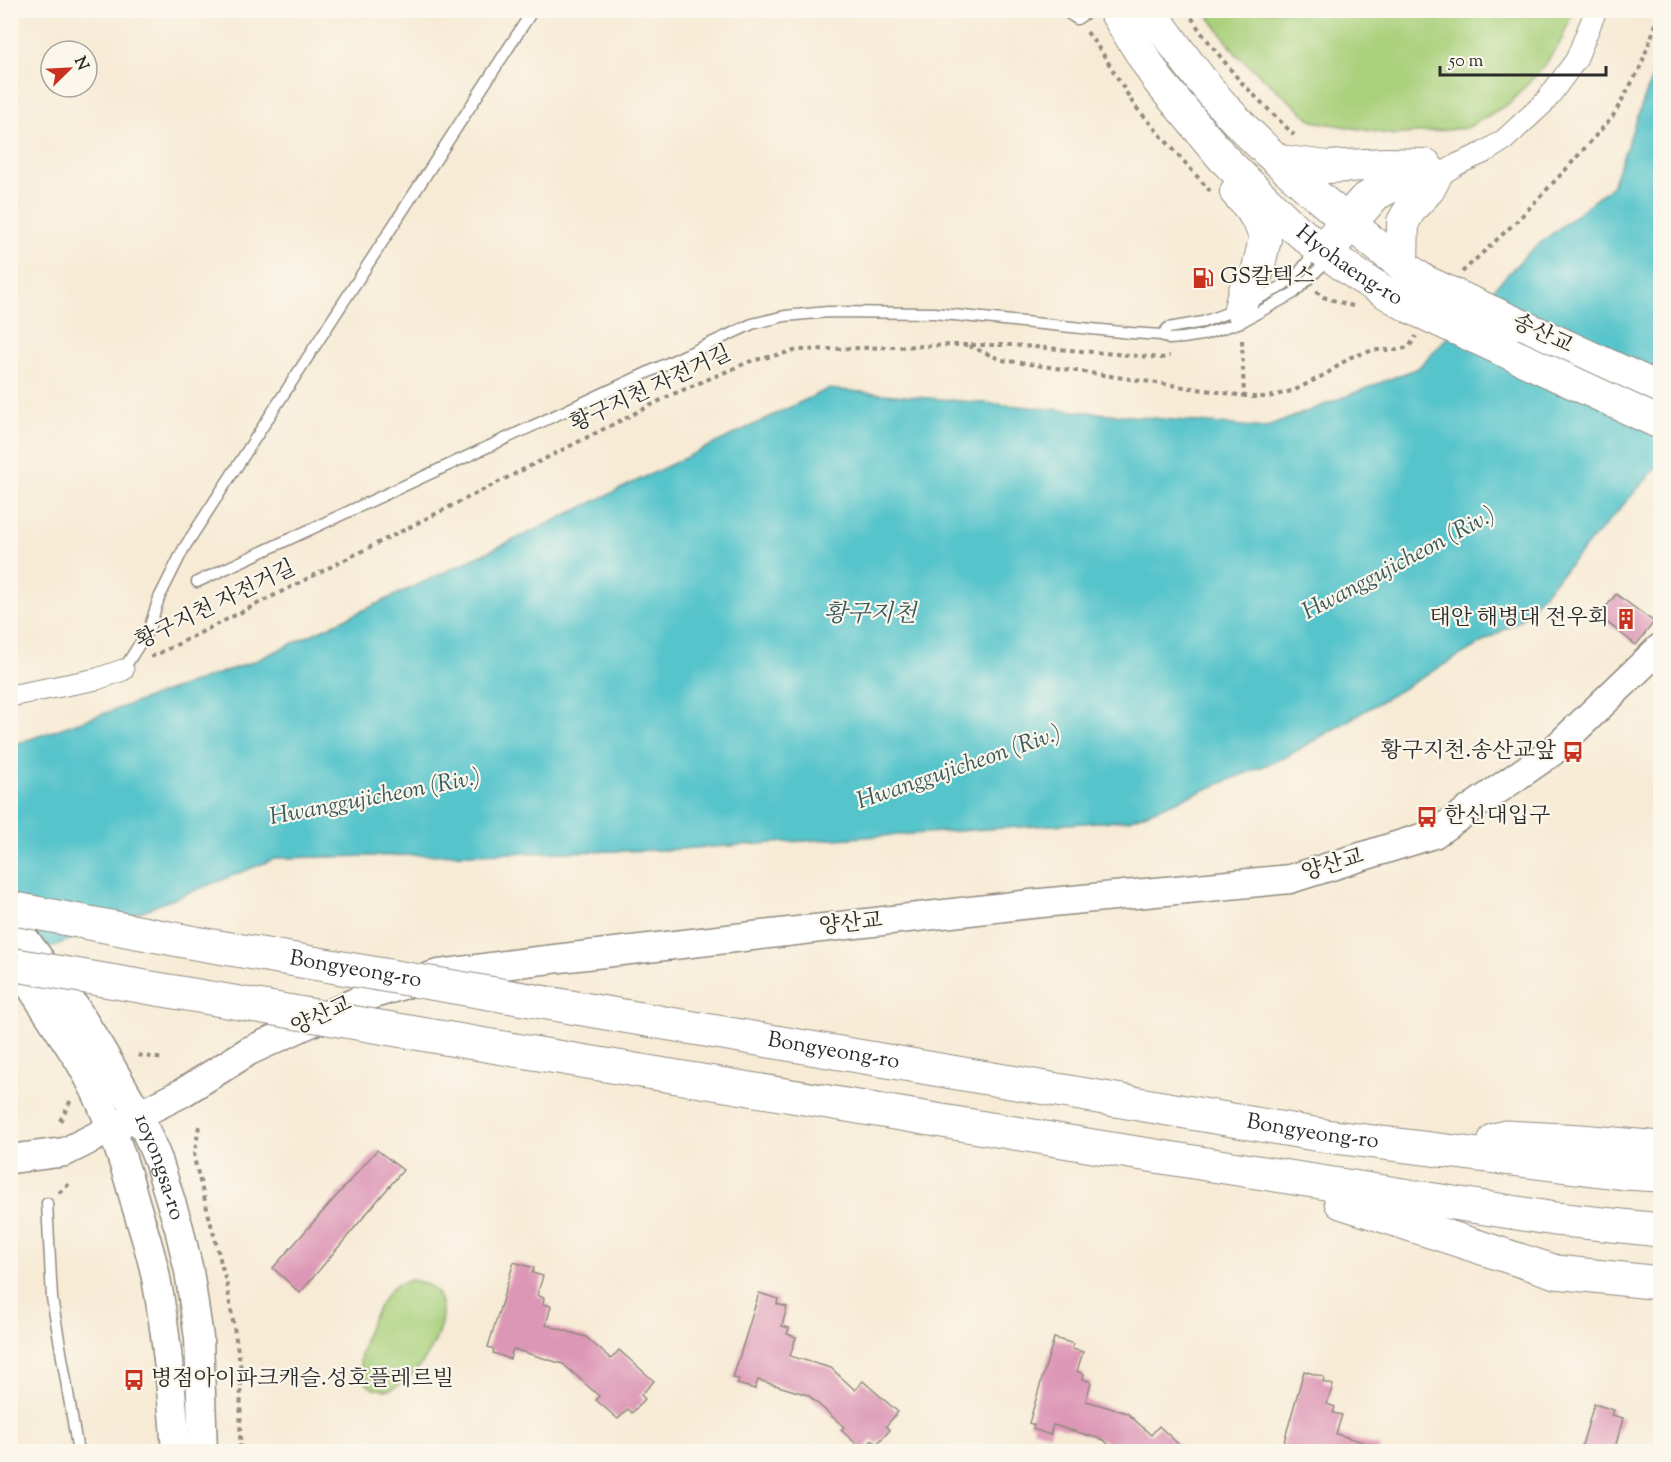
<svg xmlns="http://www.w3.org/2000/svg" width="1671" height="1462" viewBox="0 0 1671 1462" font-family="'Sorts Mill Goudy','Noto Serif KR',serif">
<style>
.green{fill:#a9d07b;stroke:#6a7e53;stroke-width:1.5}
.water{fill:#56c4cb;stroke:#40787b;stroke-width:1.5}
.building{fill:#dd97b6}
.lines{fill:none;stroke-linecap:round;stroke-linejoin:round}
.lane-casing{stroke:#918b80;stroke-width:13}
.street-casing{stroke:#918b80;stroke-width:23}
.secondary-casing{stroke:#918b80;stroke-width:31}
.primary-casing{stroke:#918b80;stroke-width:34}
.highway-casing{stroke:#918b80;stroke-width:35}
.path{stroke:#918b80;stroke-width:4;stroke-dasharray:4.5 4.5;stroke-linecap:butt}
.lane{stroke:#fff;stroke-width:10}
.street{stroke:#fff;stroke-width:21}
.secondary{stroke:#fff;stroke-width:28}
.primary{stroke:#fff;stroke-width:32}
.highway{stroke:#fff;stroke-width:33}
.primary-bridge-casing{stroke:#918b80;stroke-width:34;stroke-linecap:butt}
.highway-bridge-casing{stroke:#918b80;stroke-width:35;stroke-linecap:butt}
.primary-bridge{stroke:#fff;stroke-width:32}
.highway-bridge{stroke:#fff;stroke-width:33}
.labels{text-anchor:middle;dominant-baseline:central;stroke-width:4.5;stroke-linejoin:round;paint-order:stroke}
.street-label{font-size:22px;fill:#2b2b2b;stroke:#fbf7ec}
.poi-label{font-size:22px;fill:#2b2b2b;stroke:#fbf7ec;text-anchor:start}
.water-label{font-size:24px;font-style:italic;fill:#38595b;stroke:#fbf7ec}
</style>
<rect width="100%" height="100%" fill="#fbf7ec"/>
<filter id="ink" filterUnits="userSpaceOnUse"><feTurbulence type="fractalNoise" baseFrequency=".0167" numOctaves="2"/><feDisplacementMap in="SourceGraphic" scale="12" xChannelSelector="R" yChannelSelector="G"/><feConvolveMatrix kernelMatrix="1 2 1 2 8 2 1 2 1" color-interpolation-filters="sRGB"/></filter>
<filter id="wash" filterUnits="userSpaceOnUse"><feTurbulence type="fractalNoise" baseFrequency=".008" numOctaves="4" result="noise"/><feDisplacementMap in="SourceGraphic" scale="24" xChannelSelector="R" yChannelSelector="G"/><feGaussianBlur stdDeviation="1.35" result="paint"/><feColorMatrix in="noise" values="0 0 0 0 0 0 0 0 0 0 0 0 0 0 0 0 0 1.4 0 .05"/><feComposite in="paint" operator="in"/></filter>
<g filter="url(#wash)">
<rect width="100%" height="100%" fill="#f7ebd6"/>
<g class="green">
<polygon points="1205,11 1573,11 1562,39 1545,65 1510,103 1467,128 1394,135 1313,121 1237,55"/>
<path d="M411,1280C480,1289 417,1394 382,1390C336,1386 374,1304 394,1287C398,1283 405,1282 411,1280Z"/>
</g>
<polygon class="water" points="1660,56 1660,464 1519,621 1284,758 1129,820 664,850 277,858 11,963 10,746 255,661 539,528 828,389 1265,428 1418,368 1528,253 1612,186"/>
<g id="blocks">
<g class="building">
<polygon points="1616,594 1654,622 1636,645 1599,616"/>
<polygon points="377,1150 403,1170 300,1293 273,1268"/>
<polygon points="514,1262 534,1268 532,1273 543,1276 537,1295 544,1298 543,1304 551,1306 546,1325 586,1337 611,1359 619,1350 654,1381 641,1395 645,1399 632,1413 628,1409 618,1419 596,1400 599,1396 563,1364 513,1349 510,1359 493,1353 494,1349 488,1347"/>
<polygon points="759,1293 778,1299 777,1304 787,1307 782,1326 789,1328 787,1334 796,1337 790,1356 831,1368 855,1390 863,1381 898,1412 886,1426 890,1430 877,1444 872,1440 863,1450 841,1430 844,1427 808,1395 758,1380 755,1389 737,1384 739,1379 733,1378"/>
<polygon points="1054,1338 1074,1344 1072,1349 1083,1352 1077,1371 1084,1374 1083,1379 1091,1382 1086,1401 1127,1413 1151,1435 1159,1426 1187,1452 1116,1452 1104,1440 1053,1425 1050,1435 1033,1429 1034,1425 1029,1423"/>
<polygon points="1304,1371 1324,1377 1323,1382 1333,1385 1327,1404 1335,1407 1333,1413 1342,1415 1336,1434 1380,1447 1379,1452 1281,1452"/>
<polygon points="1594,1404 1614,1410 1612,1415 1623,1418 1614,1452 1580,1452"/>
</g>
</g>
</g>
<g filter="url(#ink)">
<use href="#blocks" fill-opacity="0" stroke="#918b80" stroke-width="1.5"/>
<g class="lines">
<defs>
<g id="lane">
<polyline points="1063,10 1077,19 1091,10"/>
<polyline points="1162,335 1168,328 1203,322 1240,308 1279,288 1298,274 1317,249"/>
<polyline points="197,582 752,324 785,316 828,312 934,313 1131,333 1162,335 1169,339 1183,338 1202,335 1241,322 1294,293 1330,258"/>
<polyline points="123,670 149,629 159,598 184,548 533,10"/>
<polyline points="47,1203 52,1298 78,1452"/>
</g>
<g id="street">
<polyline points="1318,247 1341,217 1360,196 1391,176"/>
<polyline points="1331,257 1354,228 1379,199 1394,191 1445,172 1458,164 1483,153 1504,140 1545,102 1576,60 1596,10"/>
<polyline points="10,696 97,679 123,670"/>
</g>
<g id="secondary">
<path id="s1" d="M10,919L75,1007L102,1051L139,1115L158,1160L179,1228L189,1271L199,1338L203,1452"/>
<path d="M10,955L80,1062C105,1104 121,1151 134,1198C141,1224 151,1251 156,1278C167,1335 172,1393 176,1452"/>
<polyline points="10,1159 65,1152 182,1093 249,1051 371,995 438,974 527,962 1031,904 1290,879 1434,834 1552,752 1660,648"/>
</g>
<g id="primary">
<path id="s2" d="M1114,10L1158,80L1223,158L1244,179L1289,223L1318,247L1360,277L1410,307"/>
<path d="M1150,10C1176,48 1203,85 1234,118C1257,143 1282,165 1307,187C1345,220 1383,252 1424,281"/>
<polyline points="1279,161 1327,167 1386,164 1426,165"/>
<polyline points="1236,192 1251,209 1262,228 1265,239 1257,273 1245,290 1240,308"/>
<polyline points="1402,265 1403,222 1411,208 1429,189 1436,175"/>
<polyline points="1516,323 1660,389"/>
</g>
<g id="highway">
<path id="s3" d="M653,1021L1326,1136L1624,1173L1660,1175"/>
<polyline points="515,1050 1105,1148 1555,1219 1660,1230"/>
<polyline points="1495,1140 1506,1137 1581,1141 1660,1148"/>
<polyline points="1341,1202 1556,1272 1660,1283"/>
</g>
</defs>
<use href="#lane" class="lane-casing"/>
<use href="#street" class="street-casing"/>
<use href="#secondary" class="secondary-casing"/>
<use href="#primary" class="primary-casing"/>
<use href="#highway" class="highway-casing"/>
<g class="path">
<polyline points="1187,10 1200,31 1239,80 1294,135"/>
<polyline points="1087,32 1103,54 1134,105 1210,191"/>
<polyline points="1462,272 1519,219 1569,166 1613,116 1640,68 1660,13"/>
<polyline points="1316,291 1323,297 1356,307"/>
<polyline points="1242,340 1244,397"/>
<polyline points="969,346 1002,360 1252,397 1269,397 1295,390 1326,374 1351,357 1374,350 1398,350 1409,347 1416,336"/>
<polyline points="151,657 178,644 671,395 751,361 798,350 956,345 1012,345 1162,358 1170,356"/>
<polyline points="138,1055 164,1059"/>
<polyline points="60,1121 71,1100"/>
<polyline points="199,1126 194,1158 227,1286 241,1369 240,1452"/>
<polyline points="59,1193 70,1183"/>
</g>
<use href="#lane" class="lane"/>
<use href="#street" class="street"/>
<use href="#secondary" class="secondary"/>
<use href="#primary" class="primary"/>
<use href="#highway" class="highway"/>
<defs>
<g id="primary-bridge">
<polyline points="1424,281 1516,323"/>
<polyline points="1410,307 1660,423"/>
</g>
<g id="highway-bridge">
<path id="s4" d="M10,908L195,943L653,1021"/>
<polyline points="10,964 515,1050"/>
</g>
</defs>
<use href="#primary-bridge" class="primary-bridge-casing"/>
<use href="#highway-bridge" class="highway-bridge-casing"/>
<use href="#primary-bridge" class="primary-bridge"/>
<use href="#highway-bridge" class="highway-bridge"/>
</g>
</g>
<defs>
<symbol id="fuel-bare" viewBox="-9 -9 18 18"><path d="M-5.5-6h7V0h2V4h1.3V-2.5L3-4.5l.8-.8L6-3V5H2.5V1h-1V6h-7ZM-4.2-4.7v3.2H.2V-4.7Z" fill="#c8321e" stroke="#fbf7ec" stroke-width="2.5" paint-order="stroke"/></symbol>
<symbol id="building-bare" viewBox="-9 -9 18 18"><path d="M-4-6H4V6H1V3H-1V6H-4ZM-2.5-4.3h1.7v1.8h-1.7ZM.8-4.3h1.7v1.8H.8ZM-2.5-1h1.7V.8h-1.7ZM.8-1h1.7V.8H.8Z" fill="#c8321e" stroke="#fbf7ec" stroke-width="2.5" paint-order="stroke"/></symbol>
<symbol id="bus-bare" viewBox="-9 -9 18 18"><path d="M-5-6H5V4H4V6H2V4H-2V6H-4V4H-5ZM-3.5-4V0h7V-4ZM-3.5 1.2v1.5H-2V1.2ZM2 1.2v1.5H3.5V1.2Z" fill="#c8321e" stroke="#fbf7ec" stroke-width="2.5" paint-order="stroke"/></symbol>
</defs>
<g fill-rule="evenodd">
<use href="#fuel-bare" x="1188" y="263" width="30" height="30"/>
<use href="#building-bare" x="1611" y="604" width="30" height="30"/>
<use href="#bus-bare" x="1558" y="737" width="30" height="30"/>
<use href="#bus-bare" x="1412" y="802" width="30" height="30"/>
<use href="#bus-bare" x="119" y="1365" width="30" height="30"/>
</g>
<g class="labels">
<g class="street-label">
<text stroke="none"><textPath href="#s2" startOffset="351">Hyohaeng-ro</textPath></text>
<text transform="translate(1542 335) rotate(25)">송산교</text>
<text transform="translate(651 390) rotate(-25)">황구지천 자전거길</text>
<text transform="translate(216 606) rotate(-26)">황구지천 자전거길</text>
<text transform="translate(1333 866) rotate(-17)">양산교</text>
<text transform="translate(851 925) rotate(-6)">양산교</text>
<text stroke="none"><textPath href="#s4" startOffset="351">Bongyeong-ro</textPath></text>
<text transform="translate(322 1017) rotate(-25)">양산교</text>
<text stroke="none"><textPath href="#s3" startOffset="183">Bongyeong-ro</textPath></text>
<text stroke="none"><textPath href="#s3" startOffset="669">Bongyeong-ro</textPath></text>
<text stroke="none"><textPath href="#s1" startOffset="291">10yongsa-ro</textPath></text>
</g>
<g class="poi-label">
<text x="1220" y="278">GS칼텍스</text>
<text x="1609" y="619" text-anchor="end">태안 해병대 전우회</text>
<text x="1556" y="752" text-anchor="end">황구지천.송산교앞</text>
<text x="1444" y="817">한신대입구</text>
<text x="151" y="1380">병점아이파크캐슬.성호플레르빌</text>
</g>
<g class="water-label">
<text transform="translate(1399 564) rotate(-28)">Hwanggujicheon (Riv.)</text>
<text x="870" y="615">황구지천</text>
<text transform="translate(959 768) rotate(-19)">Hwanggujicheon (Riv.)</text>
<text transform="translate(375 798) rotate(-11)">Hwanggujicheon (Riv.)</text>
</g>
</g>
<rect width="1671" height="1462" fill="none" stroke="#fbf7ec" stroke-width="36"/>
<g transform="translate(69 69) rotate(66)"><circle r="28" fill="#fbf7ec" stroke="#a8a59f" stroke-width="1.5"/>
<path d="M0-4.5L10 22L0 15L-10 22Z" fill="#c8321e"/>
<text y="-9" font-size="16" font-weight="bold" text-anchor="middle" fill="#2b2b2b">N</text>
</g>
<path d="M1440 66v9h166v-9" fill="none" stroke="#2b2b2b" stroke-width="3"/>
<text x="1449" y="66" font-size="18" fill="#2b2b2b" stroke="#fbf7ec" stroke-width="4.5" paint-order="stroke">50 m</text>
</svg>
